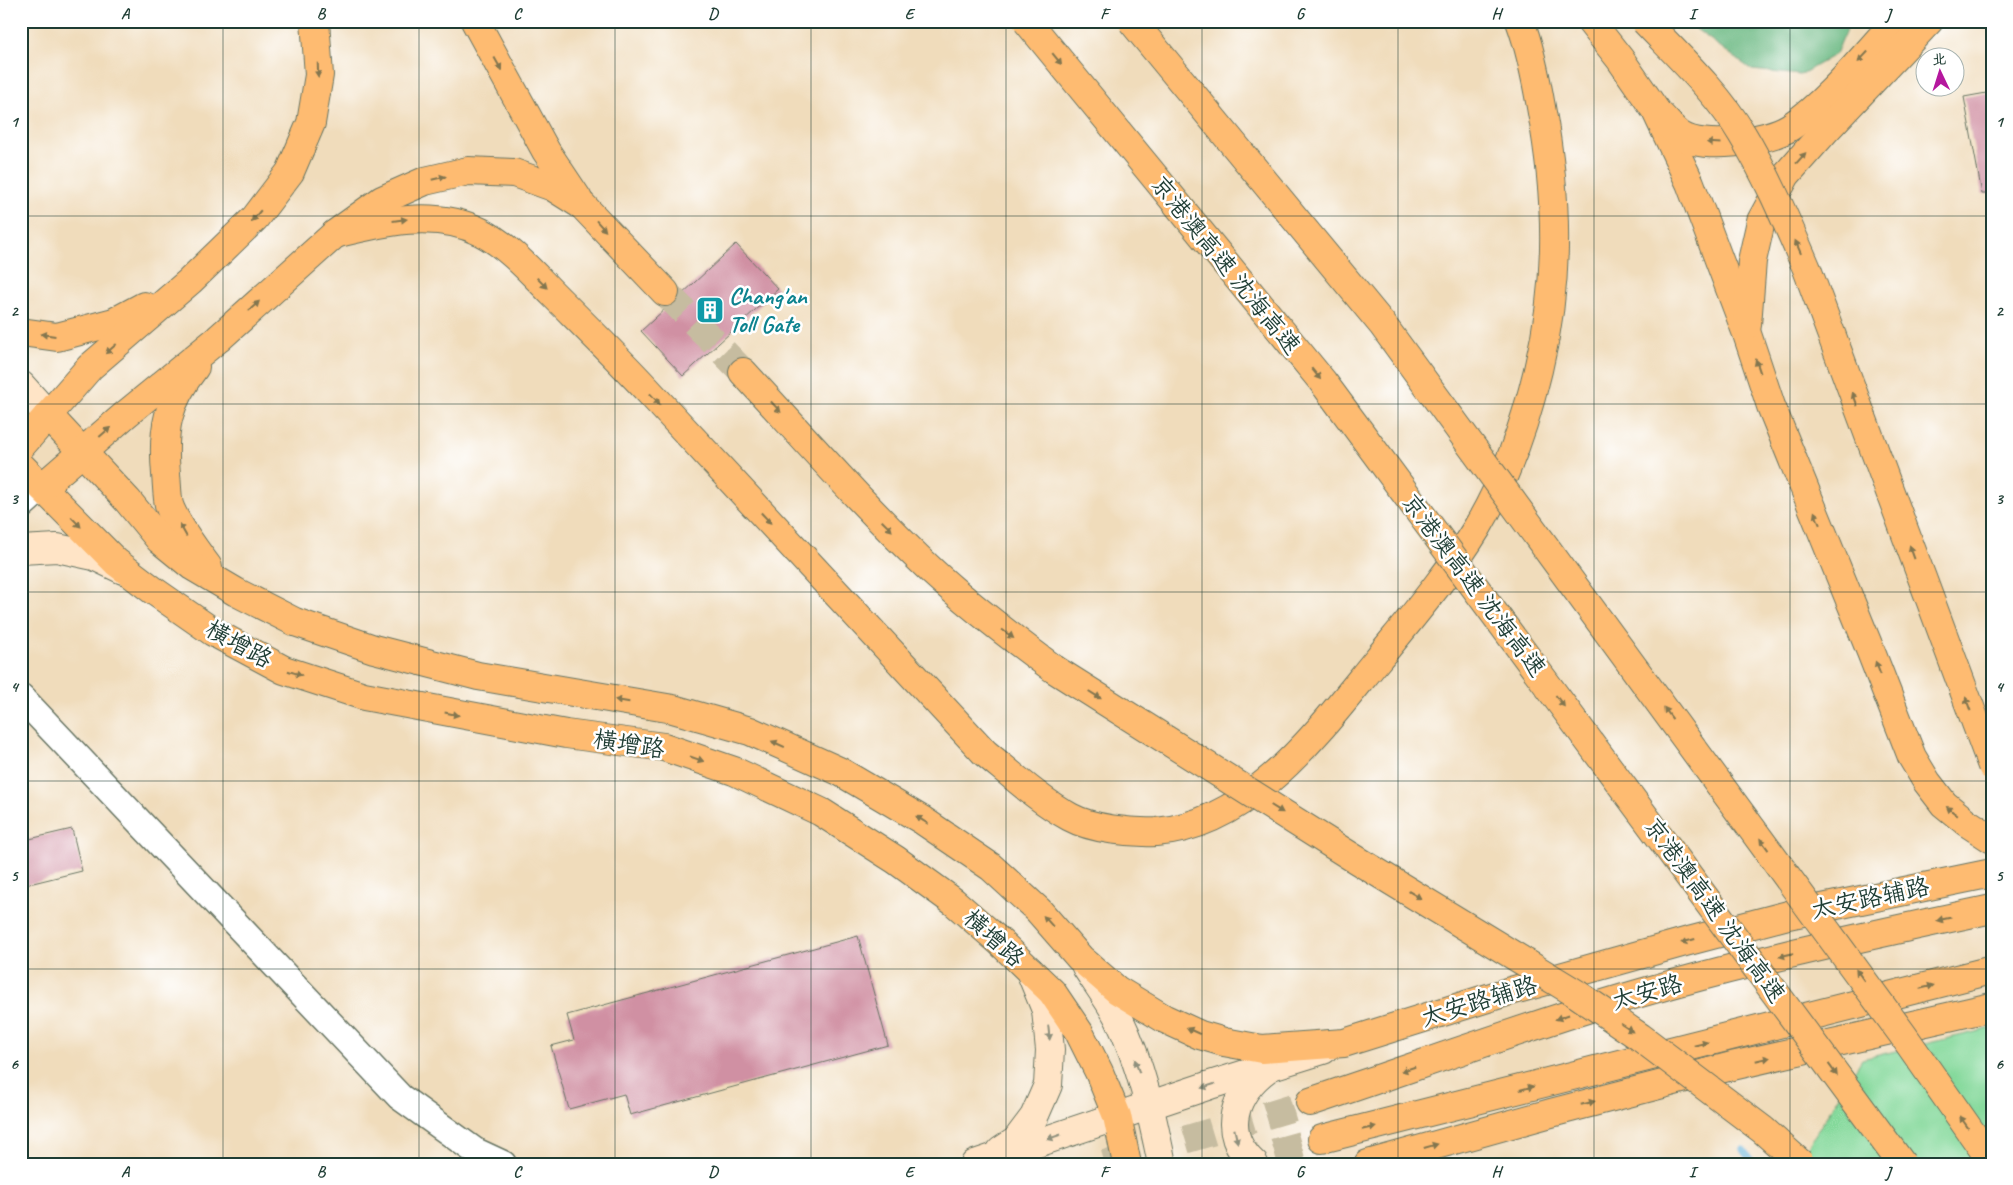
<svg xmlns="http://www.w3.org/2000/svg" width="2013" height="1185" viewBox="0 0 2013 1185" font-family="Caveat,'LXGW WenKai TC',sans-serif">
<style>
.green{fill:#85d99b;stroke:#528b68}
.forest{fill:#6cb983;stroke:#467b5c}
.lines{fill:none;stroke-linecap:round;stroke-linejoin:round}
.stream{stroke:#58add4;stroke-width:7}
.building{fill:#d090a3}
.primary-tunnel{stroke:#c6bca0;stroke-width:28;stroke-dasharray:28 14;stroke-linecap:butt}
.highway-tunnel{stroke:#c6bca0;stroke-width:28;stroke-dasharray:28 14;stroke-linecap:butt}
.street-casing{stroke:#687563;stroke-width:29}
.secondary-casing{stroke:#687563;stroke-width:30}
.primary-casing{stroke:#687563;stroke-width:30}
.highway-casing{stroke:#687563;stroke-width:30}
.street{stroke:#fff;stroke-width:26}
.secondary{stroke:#ffe4c6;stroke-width:28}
.primary{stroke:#febb71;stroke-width:28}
.highway{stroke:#febb71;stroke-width:28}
.highway-bridge-casing{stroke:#687563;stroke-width:30;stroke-linecap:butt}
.highway-bridge{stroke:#febb71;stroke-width:28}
.oneway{fill:#83764f}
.oneway2{fill:#8f907d}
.grid{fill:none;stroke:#1f3d34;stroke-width:1;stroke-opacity:0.55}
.labels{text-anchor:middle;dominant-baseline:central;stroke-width:5;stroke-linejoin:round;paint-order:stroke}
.street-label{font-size:24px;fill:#1f3d34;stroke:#fff}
.culture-label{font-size:24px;font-weight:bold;fill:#0d838f;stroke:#fff;text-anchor:start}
.neatline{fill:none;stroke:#1f3d34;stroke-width:2}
.grid-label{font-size:16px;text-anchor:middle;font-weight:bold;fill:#1f3d34}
</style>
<rect width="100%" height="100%" fill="#fff"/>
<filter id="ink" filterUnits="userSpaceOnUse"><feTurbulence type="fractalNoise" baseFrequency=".02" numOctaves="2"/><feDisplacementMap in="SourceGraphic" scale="10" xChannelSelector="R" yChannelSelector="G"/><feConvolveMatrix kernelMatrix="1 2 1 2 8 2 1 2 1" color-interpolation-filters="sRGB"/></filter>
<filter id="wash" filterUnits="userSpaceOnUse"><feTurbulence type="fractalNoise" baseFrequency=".0096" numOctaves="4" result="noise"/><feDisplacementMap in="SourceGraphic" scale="20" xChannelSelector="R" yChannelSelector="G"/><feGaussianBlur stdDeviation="1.12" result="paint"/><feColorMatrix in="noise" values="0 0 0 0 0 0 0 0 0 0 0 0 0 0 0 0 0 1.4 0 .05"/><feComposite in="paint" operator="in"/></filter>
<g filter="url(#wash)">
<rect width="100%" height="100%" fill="#f0dcbb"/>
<polygon class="green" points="1992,1028 1992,1164 1797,1164 1862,1059"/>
<polygon class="forest" points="1685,21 1850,21 1836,54 1800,75 1752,70"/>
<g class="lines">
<polyline class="stream" points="1743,1150 1754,1164"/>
</g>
<g id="blocks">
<g class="building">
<polygon points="1992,92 1992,194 1982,194 1964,97"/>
<polygon points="736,244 778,289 683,376 641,331 667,307 675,304 680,296"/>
<polygon points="72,829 82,871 21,886 21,841"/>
<polygon points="858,936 888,1045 630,1115 624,1094 569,1109 551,1046 574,1040 567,1015"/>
</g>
</g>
</g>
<g filter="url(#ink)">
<use href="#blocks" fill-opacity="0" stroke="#687563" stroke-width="1"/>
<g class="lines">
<g class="primary-tunnel">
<polyline points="1105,1164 1310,1102"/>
<polyline points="1234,1164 1322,1139"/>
</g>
<polyline class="highway-tunnel" points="665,292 743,372"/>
<defs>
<g id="street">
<polyline points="21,506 42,487"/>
<polyline points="21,697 400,1097 475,1151 503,1164"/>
</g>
<g id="secondary">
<polyline points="21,385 48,415"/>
<polyline points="21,550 57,548 94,556 123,570"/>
<path d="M1086,967C1097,984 1110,1001 1119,1019C1141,1064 1152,1115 1162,1164"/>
<polyline points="1001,1151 1016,1141 1034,1117 1048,1085 1050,1050 1046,1010 1030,971"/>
<polyline points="975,1164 1210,1085 1323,1050"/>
<path d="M1254,1164C1219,1133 1234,1093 1268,1068"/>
</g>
<g id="primary">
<path d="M1310,1102C1397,1073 1484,1042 1571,1014C1709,970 1851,939 1992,909"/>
<polyline points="1322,1139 1992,970"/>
</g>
<g id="highway">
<polyline points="475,21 546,151 578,199"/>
<polyline points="1590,21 1620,59 1656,111 1690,183 1747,334 1771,406 1871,652 1912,757 1927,782 1944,804 1966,822 1992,839"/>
<path d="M1661,116C1667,122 1673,130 1680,135C1703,151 1768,141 1790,127C1828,102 1865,54 1896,21"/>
<path d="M335,234C383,222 435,209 481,232C510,247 532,273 554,295C587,328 621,361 653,396C764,515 874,634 985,753C1012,775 1039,800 1070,817C1092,829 1131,833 1156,832C1252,825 1321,728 1377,660C1412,617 1448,575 1477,528C1506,479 1525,425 1538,370C1560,279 1558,198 1541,107C1536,78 1530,48 1520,21"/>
<polyline points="1747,325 1752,261 1761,221 1786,175 1825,131 1929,21"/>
<polyline points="21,332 57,337 114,322 144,306"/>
<path d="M195,367C167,403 162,429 166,474C167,484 167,496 169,505C175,523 196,551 208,567"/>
<path d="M743,372C805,439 866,509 933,572C971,607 1012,638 1054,669"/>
<polyline points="48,415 128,501 160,540 192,566 236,592 295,622 374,649 478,676 673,709 750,731 839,771 922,820 991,867 1038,910 1080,958 1117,990 1165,1019 1200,1035 1224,1042 1262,1049 1344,1043 1507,992 1685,942 1788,915 1992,873"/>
<polyline points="21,446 90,367 190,281 255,218 290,172 311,123 319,75 315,21"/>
<polyline points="21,466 116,562 154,591 213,632 284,670 364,696 566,734 664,747 734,771 821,812 896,860 954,902 1000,942 1052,992 1079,1032 1099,1072 1117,1116 1127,1164"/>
<polyline points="42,487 125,415 218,339 335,234 382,200 425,181 468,171 514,173 553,187 583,206 665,292"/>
<polyline points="1368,1164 1551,1113 1732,1066 1992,1007"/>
</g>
</defs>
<use href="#street" class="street-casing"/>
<use href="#secondary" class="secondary-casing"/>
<use href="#primary" class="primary-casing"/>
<use href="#highway" class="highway-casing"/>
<use href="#street" class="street"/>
<use href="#secondary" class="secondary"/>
<use href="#primary" class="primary"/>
<use href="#highway" class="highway"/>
<defs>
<g id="highway-bridge">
<polyline points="1027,21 1323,382 1902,1164"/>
<polyline points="1132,21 1382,324 1903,1035 1992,1162"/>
<path d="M1645,21C1678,56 1717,92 1742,134C1768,177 1787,223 1807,269L1992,766"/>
<polyline points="1054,669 1352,857 1577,994 1640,1037 1763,1130 1801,1164"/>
</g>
</defs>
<use href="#highway-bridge" class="highway-bridge-casing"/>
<use href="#highway-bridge" class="highway-bridge"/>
</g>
<defs><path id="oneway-solid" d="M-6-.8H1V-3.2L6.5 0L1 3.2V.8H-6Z" transform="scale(1.25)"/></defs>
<g class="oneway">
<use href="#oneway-solid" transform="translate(1863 57) rotate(133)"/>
<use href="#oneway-solid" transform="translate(1057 59) rotate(51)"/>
<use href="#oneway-solid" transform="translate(498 64) rotate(61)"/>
<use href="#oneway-solid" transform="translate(318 70) rotate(88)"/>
<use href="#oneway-solid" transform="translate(1714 143) rotate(-177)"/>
<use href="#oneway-solid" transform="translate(1801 158) rotate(-48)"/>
<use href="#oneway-solid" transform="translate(439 178) rotate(-13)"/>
<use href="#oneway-solid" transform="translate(256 216) rotate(130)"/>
<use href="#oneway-solid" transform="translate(400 220) rotate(-7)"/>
<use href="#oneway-solid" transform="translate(601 226) rotate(48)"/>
<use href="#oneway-solid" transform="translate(1798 247) rotate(-114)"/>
<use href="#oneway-solid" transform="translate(542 283) rotate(45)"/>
<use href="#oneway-solid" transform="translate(254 306) rotate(-42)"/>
<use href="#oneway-solid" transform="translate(48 335) rotate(-173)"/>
<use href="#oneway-solid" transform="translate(111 349) rotate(139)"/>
<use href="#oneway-solid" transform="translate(1758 366) rotate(-109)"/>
<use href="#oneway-solid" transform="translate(1316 374) rotate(51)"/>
<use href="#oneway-solid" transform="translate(655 399) rotate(47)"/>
<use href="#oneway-solid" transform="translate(1855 399) rotate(-110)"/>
<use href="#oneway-solid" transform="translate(776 407) rotate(47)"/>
<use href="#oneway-solid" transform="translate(105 432) rotate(-41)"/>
<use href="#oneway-solid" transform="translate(766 518) rotate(47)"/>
<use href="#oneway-solid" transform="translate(1817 518) rotate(-112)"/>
<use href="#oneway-solid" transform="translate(76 522) rotate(46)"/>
<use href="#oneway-solid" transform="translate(887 526) rotate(45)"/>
<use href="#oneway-solid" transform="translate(183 530) rotate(-119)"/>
<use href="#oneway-solid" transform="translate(1912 552) rotate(-110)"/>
<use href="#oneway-solid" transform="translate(1008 634) rotate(37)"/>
<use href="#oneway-solid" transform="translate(1878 668) rotate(-111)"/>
<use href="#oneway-solid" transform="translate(295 673) rotate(18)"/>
<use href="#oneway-solid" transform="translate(1095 695) rotate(32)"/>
<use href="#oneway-solid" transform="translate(622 701) rotate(-170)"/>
<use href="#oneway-solid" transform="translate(1560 701) rotate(53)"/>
<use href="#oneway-solid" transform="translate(1968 704) rotate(-110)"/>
<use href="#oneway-solid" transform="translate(1668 713) rotate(-126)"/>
<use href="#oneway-solid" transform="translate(452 714) rotate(11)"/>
<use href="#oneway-solid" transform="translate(778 744) rotate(-156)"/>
<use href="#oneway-solid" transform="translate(697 759) rotate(19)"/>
<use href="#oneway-solid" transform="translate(1277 809) rotate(32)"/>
<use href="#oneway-solid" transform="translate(1952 811) rotate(-141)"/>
<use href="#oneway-solid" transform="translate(922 820) rotate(-148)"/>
<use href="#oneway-solid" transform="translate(1764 844) rotate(-126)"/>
<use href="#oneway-solid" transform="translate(1415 895) rotate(31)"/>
<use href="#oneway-solid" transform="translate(1944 919) rotate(168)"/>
<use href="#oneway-solid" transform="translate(1048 921) rotate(-132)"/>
<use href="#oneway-solid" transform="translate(1688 941) rotate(165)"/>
<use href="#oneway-solid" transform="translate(1786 955) rotate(166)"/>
<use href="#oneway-solid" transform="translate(1860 975) rotate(-126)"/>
<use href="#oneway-solid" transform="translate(1927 987) rotate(-14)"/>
<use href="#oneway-solid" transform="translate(1562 1017) rotate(161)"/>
<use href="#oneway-solid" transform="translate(1627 1028) rotate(34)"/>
<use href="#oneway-solid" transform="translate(1193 1031) rotate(-156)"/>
<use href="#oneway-solid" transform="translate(1701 1044) rotate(-14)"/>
<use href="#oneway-solid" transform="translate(1763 1059) rotate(-13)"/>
<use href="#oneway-solid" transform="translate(1408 1069) rotate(162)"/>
<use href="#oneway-solid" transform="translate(1833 1070) rotate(54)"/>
<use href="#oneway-solid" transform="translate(1527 1088) rotate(-15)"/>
<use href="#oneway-solid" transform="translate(1588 1103) rotate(-14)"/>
<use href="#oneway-solid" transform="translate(1964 1122) rotate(-125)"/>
<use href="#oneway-solid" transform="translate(1369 1128) rotate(-14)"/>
<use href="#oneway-solid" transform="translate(1431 1146) rotate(-16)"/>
</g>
<g class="oneway2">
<use href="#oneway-solid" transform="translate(1049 1033) rotate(84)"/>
<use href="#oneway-solid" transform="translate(1137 1066) rotate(-109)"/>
<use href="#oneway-solid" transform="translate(1208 1086) rotate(162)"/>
<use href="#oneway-solid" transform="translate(1236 1136) rotate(77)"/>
<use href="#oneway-solid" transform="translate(1054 1137) rotate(161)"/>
</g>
</g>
<path class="grid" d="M223,21V1164M419,21V1164M615,21V1164M811,21V1164M1006,21V1164M1202,21V1164M1398,21V1164M1594,21V1164M1790,21V1164M21,216H1992M21,404H1992M21,592H1992M21,781H1992M21,969H1992"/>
<defs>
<symbol id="building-square" viewBox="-11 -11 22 22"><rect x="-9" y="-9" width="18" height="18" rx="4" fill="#0f9aa8" stroke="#fff"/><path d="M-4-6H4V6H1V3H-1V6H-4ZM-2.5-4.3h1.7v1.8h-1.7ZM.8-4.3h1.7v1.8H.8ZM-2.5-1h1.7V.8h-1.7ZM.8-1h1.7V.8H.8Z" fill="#fff"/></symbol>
</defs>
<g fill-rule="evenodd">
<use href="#building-square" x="694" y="294" width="32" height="32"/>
</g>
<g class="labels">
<g class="street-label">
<text transform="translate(1226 265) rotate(51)">京港澳高速 沈海高速</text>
<text transform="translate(1474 585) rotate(53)">京港澳高速 沈海高速</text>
<text transform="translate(239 644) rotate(29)">横增路</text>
<text transform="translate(629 744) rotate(9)">横增路</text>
<text transform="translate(1870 898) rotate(-12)">太安路辅路</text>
<text transform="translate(1715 910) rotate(54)">京港澳高速 沈海高速</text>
<text transform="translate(994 938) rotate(42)">横增路</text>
<text transform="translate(1647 992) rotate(-16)">太安路</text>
<text transform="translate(1479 1001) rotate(-17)">太安路辅路</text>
</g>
<g class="culture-label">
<text x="729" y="296">Chang'an<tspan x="729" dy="28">Toll Gate</tspan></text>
</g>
</g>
<rect width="2013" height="1185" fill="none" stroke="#fff" stroke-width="55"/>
<g transform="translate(1940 72) rotate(356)"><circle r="24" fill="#ffffff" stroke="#a5b1ae"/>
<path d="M0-4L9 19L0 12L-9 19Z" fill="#b5179e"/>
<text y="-8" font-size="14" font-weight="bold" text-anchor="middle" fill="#1f3d34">北</text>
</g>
<rect x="28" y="28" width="1958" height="1130" class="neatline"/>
<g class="grid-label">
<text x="125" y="19">A</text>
<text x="321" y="19">B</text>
<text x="517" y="19">C</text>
<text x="713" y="19">D</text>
<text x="909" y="19">E</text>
<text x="1104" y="19">F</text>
<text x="1300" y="19">G</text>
<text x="1496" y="19">H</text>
<text x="1692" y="19">I</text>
<text x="1888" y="19">J</text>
<text x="14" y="127">1</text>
<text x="1999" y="127">1</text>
<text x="14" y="316">2</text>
<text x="1999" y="316">2</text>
<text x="14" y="504">3</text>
<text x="1999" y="504">3</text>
<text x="14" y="692">4</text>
<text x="1999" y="692">4</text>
<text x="14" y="881">5</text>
<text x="1999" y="881">5</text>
<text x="14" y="1069">6</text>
<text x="1999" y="1069">6</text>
<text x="125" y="1177">A</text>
<text x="321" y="1177">B</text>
<text x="517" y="1177">C</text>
<text x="713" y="1177">D</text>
<text x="909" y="1177">E</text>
<text x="1104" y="1177">F</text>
<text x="1300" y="1177">G</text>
<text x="1496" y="1177">H</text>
<text x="1692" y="1177">I</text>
<text x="1888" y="1177">J</text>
</g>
</svg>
